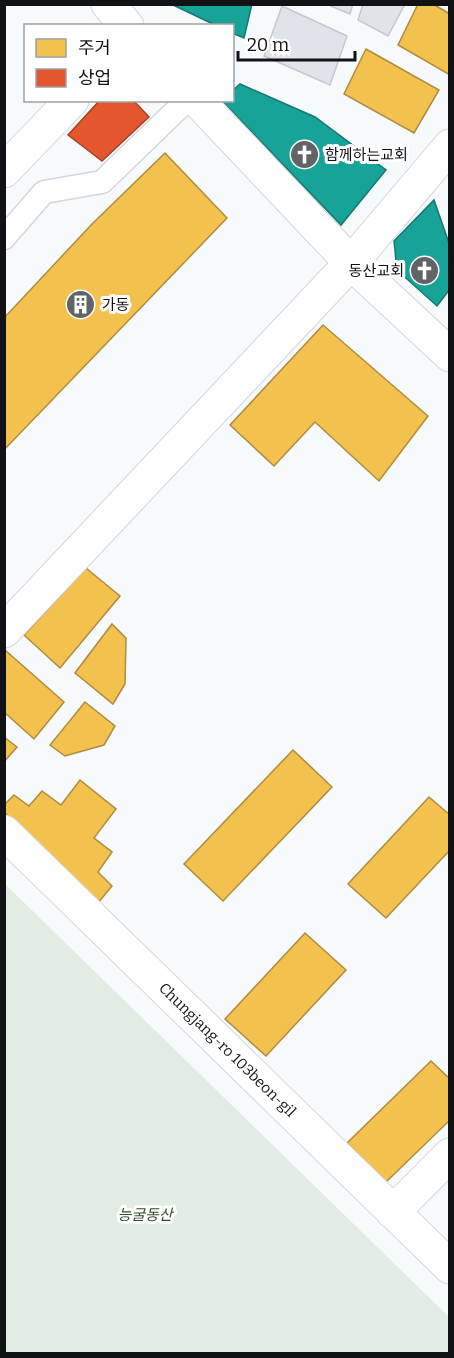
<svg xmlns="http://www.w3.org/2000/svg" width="454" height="1358" viewBox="0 0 454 1358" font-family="Bitter,'Noto Sans KR',serif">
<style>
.green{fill:#e1ede2}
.homes{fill:#f2c14e;stroke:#ae8c3d;stroke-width:1.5}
.shops{fill:#e4572e;stroke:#a44226;stroke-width:1.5}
.public{fill:#17a398;stroke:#157871;stroke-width:1.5}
.building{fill:#dfe4eb;stroke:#c6c7ca;stroke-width:1.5}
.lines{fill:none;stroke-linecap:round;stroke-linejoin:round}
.lane-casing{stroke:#d4d6d9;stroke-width:25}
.street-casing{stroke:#d4d6d9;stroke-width:35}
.lane{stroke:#fefeff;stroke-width:22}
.street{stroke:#fefeff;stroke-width:33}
.labels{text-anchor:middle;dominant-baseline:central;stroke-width:6;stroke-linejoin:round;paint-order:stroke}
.poi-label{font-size:15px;fill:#101215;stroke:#fff;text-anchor:start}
.street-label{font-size:15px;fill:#101215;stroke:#fff}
.park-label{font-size:15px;font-style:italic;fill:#2c4e25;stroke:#fff}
</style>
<rect width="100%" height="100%" fill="#f7fafd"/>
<polygon class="green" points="4,883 448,1316 449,1353 5,1353"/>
<g class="homes">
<polygon points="418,4 433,4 450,14 450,75 398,45"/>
<polygon points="366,49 439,90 414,133 344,94"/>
<polygon points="165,153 227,218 4,450 4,318 92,224"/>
<polygon points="323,325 428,416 379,481 315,422 274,466 230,425"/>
<polygon points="86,568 120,596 60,668 24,635"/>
<polygon points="112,624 126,638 125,684 113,704 75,673"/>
<polygon points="5,650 64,702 34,739 4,712"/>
<polygon points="85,702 115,726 104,745 65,756 50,745"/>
<polygon points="4,737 17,747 4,762"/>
<polygon points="293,750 332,787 223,901 184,864"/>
<polygon points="80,780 116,809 94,838 112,852 98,872 112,886 98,903 4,812 4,805 14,795 29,806 42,791 61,805"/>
<polygon points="429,797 450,815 450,850 386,918 348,884"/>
<polygon points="305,933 346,970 266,1056 225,1019"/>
<polygon points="431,1061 450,1079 450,1120 386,1182 347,1143"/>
</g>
<polygon class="shops" points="100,100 133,100 149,117 102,161 68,135"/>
<g class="public">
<polygon points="171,4 252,4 244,38 232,33 232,26 217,26"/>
<polygon points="240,84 315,117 386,170 341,225 222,101 232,100 232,91"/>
<polygon points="434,200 450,246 450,289 437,306 397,270 394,241"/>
</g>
<g class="building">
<polygon points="326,4 353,4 350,14"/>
<polygon points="363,4 405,4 388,36 358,20"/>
<polygon points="282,6 347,36 330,85 264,56"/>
</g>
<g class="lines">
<defs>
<polyline id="lane" points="4,238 44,192 102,182 187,100"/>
<g id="street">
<polyline points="108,4 127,26"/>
<polyline points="197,100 351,263 450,355"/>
<polyline points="4,171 72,100"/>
<polyline points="4,631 351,263 450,146"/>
<path id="s1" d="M4,832L450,1267"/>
<polyline points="393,1212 450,1155"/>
</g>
</defs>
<use href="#lane" class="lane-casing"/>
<use href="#street" class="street-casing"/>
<use href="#lane" class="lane"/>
<use href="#street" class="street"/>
</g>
<defs>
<symbol id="church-disc" viewBox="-11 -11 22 22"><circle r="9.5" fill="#616366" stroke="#fff"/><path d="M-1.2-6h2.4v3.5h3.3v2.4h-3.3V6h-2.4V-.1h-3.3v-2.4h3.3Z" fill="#fff"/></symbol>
<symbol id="building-disc" viewBox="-11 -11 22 22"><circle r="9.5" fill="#616366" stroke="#fff"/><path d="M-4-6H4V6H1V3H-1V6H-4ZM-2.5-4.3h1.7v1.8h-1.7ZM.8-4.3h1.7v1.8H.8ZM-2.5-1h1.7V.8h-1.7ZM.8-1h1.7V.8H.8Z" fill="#fff"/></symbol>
</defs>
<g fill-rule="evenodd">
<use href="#church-disc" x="288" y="138" width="33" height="33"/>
<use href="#church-disc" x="408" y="254" width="33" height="33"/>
<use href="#building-disc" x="64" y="288" width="33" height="33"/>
</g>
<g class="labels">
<g class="poi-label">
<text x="325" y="155">함께하는교회</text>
<text x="404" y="271" text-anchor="end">동산교회</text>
<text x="102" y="305">가동</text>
</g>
<g class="street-label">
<text stroke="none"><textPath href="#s1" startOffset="312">Chungjang-ro 103beon-gil</textPath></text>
</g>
<g class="park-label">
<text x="145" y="1215">능굴동산</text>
</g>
</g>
<rect width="454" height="1358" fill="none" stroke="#101215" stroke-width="12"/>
<rect x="24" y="24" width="210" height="78" fill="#ffffff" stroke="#9fa0a1" stroke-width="1.5"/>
<rect x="36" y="39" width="30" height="18" fill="#f2c14e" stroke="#9fa0a1" stroke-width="1.5"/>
<text x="78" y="54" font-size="18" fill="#101215">주거</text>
<rect x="36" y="69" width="30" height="18" fill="#e4572e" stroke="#9fa0a1" stroke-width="1.5"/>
<text x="78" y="84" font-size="18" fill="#101215">상업</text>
<path d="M238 51v9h117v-9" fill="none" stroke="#101215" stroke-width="3"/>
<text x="247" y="51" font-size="18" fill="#101215" stroke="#ffffff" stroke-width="4.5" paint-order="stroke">20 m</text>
</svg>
